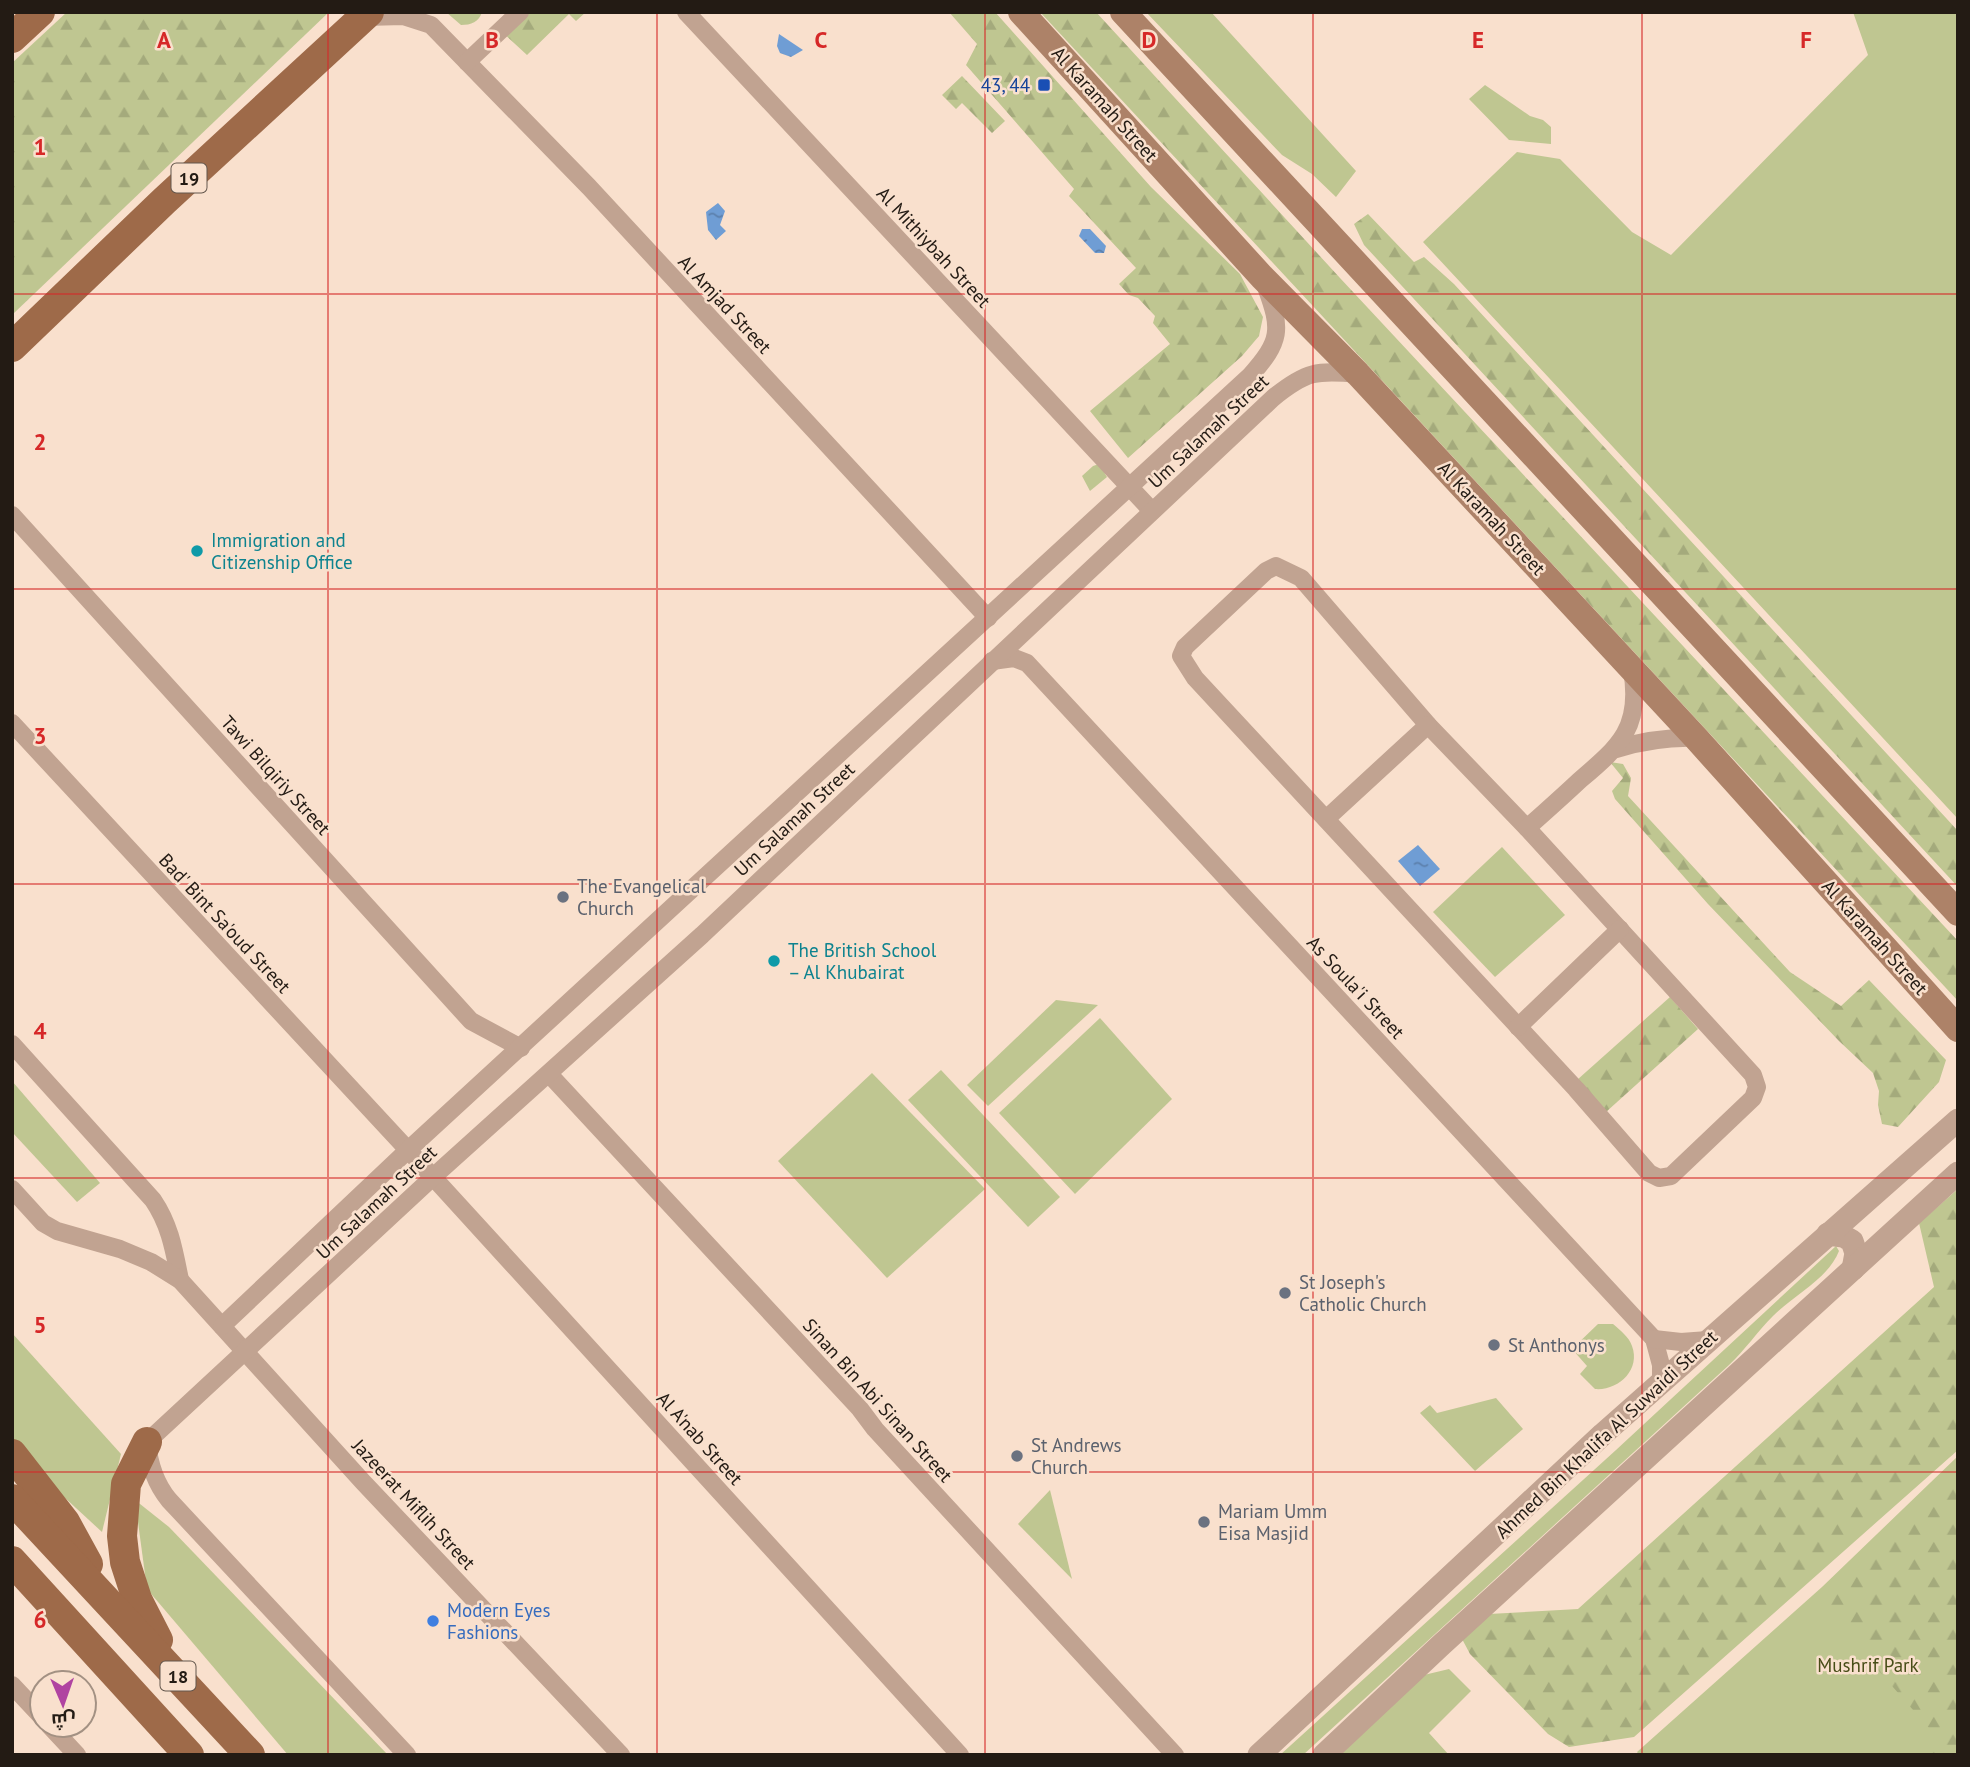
<svg xmlns="http://www.w3.org/2000/svg" width="1970" height="1767" viewBox="0 0 1970 1767" font-family="'PT Sans',Cairo,sans-serif">
<style>
.green{fill:#bfc691}
.forest{fill:url(#forest-firs)}
.water{fill:url(#water-ripples)}
.lines{fill:none;stroke-linecap:round;stroke-linejoin:round}
.minor{stroke:#c1a391;stroke-width:18}
.tertiary{stroke:#c1a391;stroke-width:23}
.secondary{stroke:#ad8268;stroke-width:26}
.primary{stroke:#9e6a49;stroke-width:30}
.grid{fill:none;stroke:#d62828;stroke-width:2;stroke-opacity:0.55}
.transit-dot{fill:#1a4fb4;stroke:#f9e0cd;stroke-width:2.5}
.culture-dot{fill:#0f9aa8;stroke:#f9e0cd;stroke-width:2.5}
.worship-dot{fill:#6b7280;stroke:#f9e0cd;stroke-width:2.5}
.shop-dot{fill:#3f7fe0;stroke:#f9e0cd;stroke-width:2.5}
.labels{text-anchor:middle;dominant-baseline:central;stroke-width:5;stroke-linejoin:round;paint-order:stroke}
.shield{fill:#f9e0cd;stroke:#63564c;stroke-width:2}
.shield-label{font-size:18px;font-weight:bold;fill:#231b14}
.transit-label{font-size:19px;fill:#164399;stroke:#f9e0cd;text-anchor:end}
.street-label{font-size:19px;fill:#231b14;stroke:#f9e0cd}
.culture-label{font-size:19px;fill:#0d838f;stroke:#f9e0cd;text-anchor:start}
.worship-label{font-size:19px;fill:#5b616d;stroke:#f9e0cd;text-anchor:start}
.shop-label{font-size:19px;fill:#366cbe;stroke:#f9e0cd;text-anchor:start}
.park-label{font-size:19px;fill:#484d17;stroke:#f9e0cd}
.grid-label{font-size:23px;text-anchor:middle;font-weight:bold;fill:#d62828;stroke:#f9e0cd;stroke-width:5;stroke-linejoin:round;paint-order:stroke}
</style>
<defs>
<pattern id="forest-firs" width="22" height="20" patternUnits="userSpaceOnUse" patternTransform="scale(1.75)"><rect width="22" height="20" fill="#bfc691"/><path d="M5 1l3.5 6h-7zM16 11l3.5 6h-7z" fill="#a4aa7c"/></pattern>
<pattern id="water-ripples" width="26" height="14" patternUnits="userSpaceOnUse" patternTransform="scale(1.75)"><rect width="26" height="14" fill="#6f9dd4"/><path d="M2 4q2-2 4 0t4 0M15 11q2-2 4 0t4 0" fill="none" stroke="#5b7fab"/></pattern>
</defs>
<rect width="100%" height="100%" fill="#f9e0cd"/>
<g class="green">
<path d="M446,12H482C479,22 471,25 461,25Z"/>
<polygon points="1146,12 1211,12 1356,171 1336,197 1312,174 1282,155"/>
<polygon points="1853,12 1958,12 1958,819 1423,242 1517,152 1560,159 1632,232 1671,255 1868,55"/>
<polygon points="1485,85 1530,116 1543,120 1551,127 1551,144 1509,140 1469,99"/>
<polygon points="1099,464 1107,477 1090,491 1082,476 1093,466"/>
<polygon points="1502,847 1565,915 1495,977 1433,912"/>
<polygon points="1056,1000 1098,1005 988,1106 967,1085"/>
<polygon points="1100,1018 1172,1099 1075,1194 999,1113"/>
<polygon points="941,1070 1060,1197 1028,1227 908,1100"/>
<polygon points="872,1073 985,1189 887,1278 778,1161"/>
<polygon points="12,1081 100,1183 77,1202 12,1132"/>
<path d="M1836,1246L1839,1251C1828,1279 1794,1295 1773,1316C1757,1332 1745,1350 1729,1365L1303,1755H1280L1616,1450Z"/>
<path d="M1598,1324H1613C1620,1330 1629,1337 1632,1346C1641,1370 1618,1391 1595,1389L1580,1374L1587,1366L1572,1349Z"/>
<polygon points="12,1333 121,1454 102,1532 38,1473 12,1440"/>
<polygon points="1496,1398 1523,1429 1475,1471 1420,1413 1430,1405 1437,1413"/>
<polygon points="1958,1456 1958,1755 1639,1755 1637,1752 1822,1587"/>
<polygon points="1050,1490 1072,1579 1018,1524"/>
<polygon points="135,1500 169,1527 388,1755 288,1755 147,1589"/>
<polygon points="1449,1669 1471,1691 1429,1733 1449,1755 1340,1755 1424,1675"/>
</g>
<g class="forest">
<polygon points="67,12 329,12 12,315 12,63"/>
<polygon points="521,12 586,12 576,21 569,14 527,55 501,31"/>
<polygon points="949,12 995,12 1151,187 1240,274 1263,317 1259,336 1242,356 1128,458 1090,411 1170,344 1153,323 1155,316 1138,298 1129,295 1119,284 1136,268 1069,196 1074,189 966,65 977,44"/>
<polygon points="1040,12 1096,12 1340,278 1958,941 1958,1001"/>
<polygon points="962,76 1005,121 992,133 962,103 956,109 942,95"/>
<polygon points="1368,214 1414,262 1424,257 1454,284 1958,831 1958,887 1364,245 1354,224"/>
<polygon points="1610,762 1623,764 1631,778 1628,796 1790,972 1841,1006 1869,980 1946,1060 1939,1082 1898,1127 1882,1124 1878,1105 1879,1091 1873,1073 1839,1041 1708,904 1615,799 1612,791 1623,778"/>
<polygon points="1670,997 1698,1029 1606,1112 1577,1080"/>
<polygon points="1958,1189 1958,1450 1634,1737 1569,1747 1548,1734 1470,1654 1461,1637 1489,1614 1578,1609 1934,1287 1919,1223"/>
<polygon points="1958,1474 1958,1755 1912,1755 1935,1735 1821,1605"/>
</g>
<g class="water">
<polygon points="779,34 803,50 791,57 780,53 777,46"/>
<polygon points="718,203 725,211 720,225 726,231 716,240 708,230 706,212"/>
<polygon points="1082,229 1090,229 1106,246 1104,253 1095,253 1079,236"/>
<polygon points="1418,845 1440,869 1420,886 1398,861"/>
</g>
<g class="lines">
<g class="minor">
<polyline points="686,12 1152,511"/>
<polyline points="365,17 403,16 431,25 589,187 988,618"/>
<polyline points="467,62 520,12"/>
<polyline points="12,515 471,1021 521,1048"/>
<polygon points="1276,566 1301,578 1428,725 1527,828 1753,1075 1757,1087 1753,1098 1671,1176 1659,1178 1649,1173 1576,1089 1195,678 1181,656 1185,647 1266,571"/>
<polyline points="992,661 1014,658 1027,663 1654,1339 1661,1365 1661,1383"/>
<polyline points="12,723 433,1177 960,1755"/>
<path d="M1616,749C1643,741 1667,737 1696,738"/>
<polyline points="1326,819 1428,725"/>
<path d="M1527,828C1545,812 1563,796 1580,780C1620,746 1642,727 1632,670"/>
<polyline points="1518,1027 1620,929"/>
<path d="M12,1044L153,1200C170,1225 174,1250 180,1280"/>
<polyline points="549,1074 860,1409 875,1429 1175,1755"/>
<polyline points="12,1189 43,1223 57,1231 120,1249 151,1262 180,1280 363,1482 621,1755"/>
<path d="M222,1326L407,1151L1250,376C1281,341 1282,330 1266,287"/>
<polyline points="1654,1339 1681,1342 1708,1340"/>
<polyline points="12,1685 42,1717"/>
<polyline points="49,1725 77,1755"/>
<path d="M407,1755L169,1500C155,1483 149,1464 147,1442L433,1177L702,935L1273,398C1306,371 1317,370 1358,374"/>
</g>
<g class="tertiary">
<polyline points="1828,1234 1843,1236 1852,1241 1856,1253 1853,1269"/>
<polyline points="1259,1755 1603,1434 1958,1120"/>
<polyline points="1324,1755 1440,1646 1958,1173"/>
</g>
<g class="secondary">
<polyline points="1021,12 1262,277 1358,374 1696,738 1958,1029"/>
<polyline points="1123,12 1958,913"/>
</g>
<g class="primary">
<polyline points="12,38 40,12"/>
<polyline points="12,347 164,201 369,12"/>
<polyline points="147,1442 126,1484 122,1536 125,1562 137,1599 158,1640"/>
<polyline points="12,1454 65,1522 88,1564"/>
<polyline points="12,1499 250,1755"/>
<polyline points="12,1561 189,1755"/>
</g>
</g>
<path class="grid" d="M328,12V1755M657,12V1755M985,12V1755M1313,12V1755M1642,12V1755M12,294H1958M12,589H1958M12,884H1958M12,1178H1958M12,1472H1958"/>
<rect class="transit-dot" x="1037" y="78" width="14" height="14" rx="3.5"/>
<g class="culture-dot">
<circle cx="197" cy="551" r="7"/>
<circle cx="774" cy="961" r="7"/>
</g>
<g class="worship-dot">
<circle cx="563" cy="897" r="7"/>
<circle cx="1285" cy="1293" r="7"/>
<circle cx="1494" cy="1345" r="7"/>
<circle cx="1017" cy="1456" r="7"/>
<circle cx="1204" cy="1522" r="7"/>
</g>
<circle class="shop-dot" cx="433" cy="1621" r="7"/>
<g class="labels">
<g class="shield">
<rect x="171.5" y="163.5" width="35" height="29" rx="5"/>
<rect x="160.5" y="1661.5" width="35" height="29" rx="5"/>
</g>
<g class="shield-label">
<text x="189" y="178">19</text>
<text x="178" y="1676">18</text>
</g>
<g class="transit-label">
<text x="1030" y="85">43, 44</text>
</g>
<g class="street-label">
<text transform="translate(1105 104) rotate(48)">Al Karamah Street</text>
<text transform="translate(934 247) rotate(47)">Al Mithiybah Street</text>
<text transform="translate(725 304) rotate(47)">Al Amjad Street</text>
<text transform="translate(1208 431) rotate(-43)">Um Salamah Street</text>
<text transform="translate(1492 518) rotate(47)">Al Karamah Street</text>
<text transform="translate(276 775) rotate(48)">Tawi Bilqiriy Street</text>
<text transform="translate(794 819) rotate(-43)">Um Salamah Street</text>
<text transform="translate(225 923) rotate(47)">Bad' Bint Sa'oud Street</text>
<text transform="translate(1875 937) rotate(48)">Al Karamah Street</text>
<text transform="translate(1356 987) rotate(47)">As Soula'i Street</text>
<text transform="translate(376 1202) rotate(-43)">Um Salamah Street</text>
<text transform="translate(878 1400) rotate(48)">Sinan Bin Abi Sinan Street</text>
<text transform="translate(1606 1434) rotate(-43)">Ahmed Bin Khalifa Al Suwaidi Street</text>
<text transform="translate(700 1438) rotate(48)">Al A'nab Street</text>
<text transform="translate(414 1504) rotate(47)">Jazeerat Miflih Street</text>
</g>
<g class="culture-label">
<text x="211" y="540">Immigration and<tspan x="211" dy="22">Citizenship Office</tspan></text>
<text x="788" y="950">The British School<tspan x="788" dy="22">– Al Khubairat</tspan></text>
</g>
<g class="worship-label">
<text x="577" y="886">The Evangelical<tspan x="577" dy="22">Church</tspan></text>
<text x="1299" y="1282">St Joseph's<tspan x="1299" dy="22">Catholic Church</tspan></text>
<text x="1508" y="1345">St Anthonys</text>
<text x="1031" y="1445">St Andrews<tspan x="1031" dy="22">Church</tspan></text>
<text x="1218" y="1511">Mariam Umm<tspan x="1218" dy="22">Eisa Masjid</tspan></text>
</g>
<g class="shop-label">
<text x="447" y="1610">Modern Eyes<tspan x="447" dy="22">Fashions</tspan></text>
</g>
<g class="park-label">
<text x="1868" y="1665">Mushrif Park</text>
</g>
</g>
<g class="grid-label">
<text x="164" y="48">A</text>
<text x="492" y="48">B</text>
<text x="821" y="48">C</text>
<text x="1149" y="48">D</text>
<text x="1478" y="48">E</text>
<text x="1806" y="48">F</text>
<text x="40" y="155">1</text>
<text x="40" y="450">2</text>
<text x="40" y="744">3</text>
<text x="40" y="1039">4</text>
<text x="40" y="1333">5</text>
<text x="40" y="1628">6</text>
</g>
<rect width="1970" height="1767" fill="none" stroke="#231b14" stroke-width="28"/>
<g transform="translate(63 1704) rotate(178)"><circle r="33" fill="#f9e0cd" stroke="#a39183" stroke-width="2"/>
<path d="M0-5L12 26L0 18L-12 26Z" fill="#b043a1"/>
<text y="-10" font-size="19" font-weight="bold" text-anchor="middle" fill="#231b14">ش</text>
</g>
</svg>
